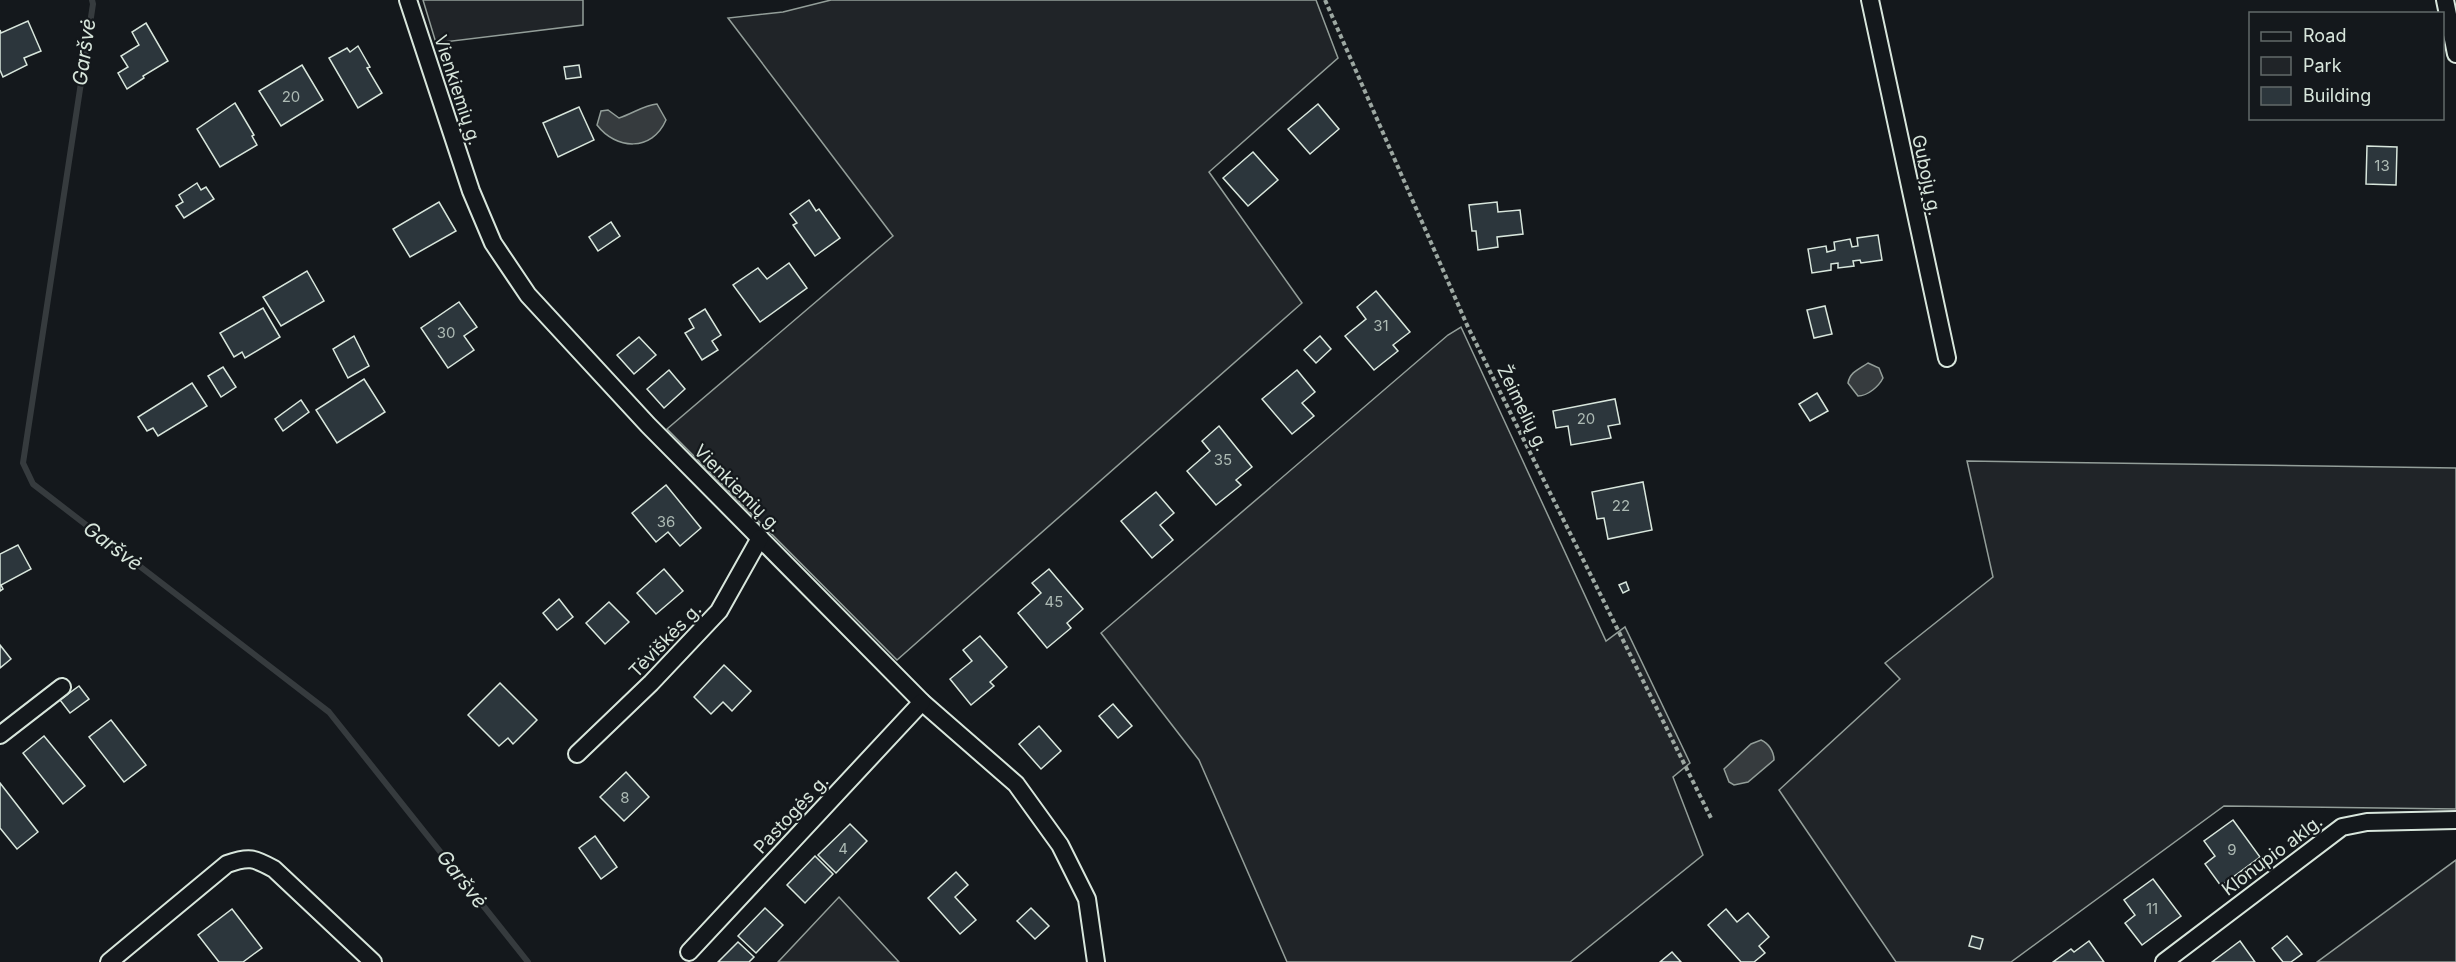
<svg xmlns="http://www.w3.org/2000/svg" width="2456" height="962" viewBox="0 0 2456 962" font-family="Inter,sans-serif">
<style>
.green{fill:#202428;stroke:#939e99;stroke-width:1.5}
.water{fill:#363b3e;stroke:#939e99;stroke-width:1.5}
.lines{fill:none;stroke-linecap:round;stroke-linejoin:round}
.stream{stroke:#363b3e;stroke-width:6}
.building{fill:#2c363c;stroke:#d8e6dc;stroke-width:1.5}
.street-casing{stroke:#d8e6dc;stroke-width:20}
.path{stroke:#9da8a2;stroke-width:4;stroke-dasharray:4.5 3;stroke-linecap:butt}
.street{stroke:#14181c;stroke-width:16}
.labels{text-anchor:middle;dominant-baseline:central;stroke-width:4.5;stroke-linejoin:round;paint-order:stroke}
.number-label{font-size:15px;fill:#adbab4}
.street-label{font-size:18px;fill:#d8e6dc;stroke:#14181c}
.water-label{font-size:20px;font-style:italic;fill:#d8e6dc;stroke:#14181c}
</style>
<rect width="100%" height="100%" fill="#14181c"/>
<g class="green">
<polygon points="423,0 583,0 583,25 436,43"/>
<polygon points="831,0 1316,0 1338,58 1209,172 1302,303 897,660 667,429 893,236 728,18 783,12"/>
<polygon points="1461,327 1606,641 1625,627 1690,763 1673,777 1703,855 1570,962 1287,962 1199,760 1101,633 1448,335"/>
<polygon points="1967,461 2456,468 2456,809 2224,806 2011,962 1896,962 1779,790 1900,679 1885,663 1993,577"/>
<polygon points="2456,860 2456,962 2317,962"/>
<polygon points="839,897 899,962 778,962"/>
</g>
<g class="water">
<path d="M657,104L666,120C652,152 616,150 597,125L601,111L608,110L619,118C632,114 644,105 657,104Z"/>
<path d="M1868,363L1879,368L1883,378C1879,386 1868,396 1858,396L1848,383C1850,372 1859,369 1868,363Z"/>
<path d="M1761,740C1768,743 1774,751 1774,760L1748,782L1734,785L1729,782L1724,769L1751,744Z"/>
</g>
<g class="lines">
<polyline class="stream" points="92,0 93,4 23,463 33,484 329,712 528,962"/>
</g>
<g class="building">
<polygon points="28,21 41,51 24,58 27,65 3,77 0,70 0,30 1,33"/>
<polygon points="146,23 168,61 143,76 144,78 127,89 118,73 128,67 121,56 139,45 132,32"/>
<polygon points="358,46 370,67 367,68 382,93 358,108 329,58 347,48 350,52"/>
<polygon points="302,65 323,100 281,126 259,91"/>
<polygon points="579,65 581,77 566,79 564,67"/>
<polygon points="235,103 254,135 252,136 257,145 220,167 197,129"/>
<polygon points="1318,104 1339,129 1310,154 1288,129"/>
<polygon points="579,107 594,140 558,157 543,123"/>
<polygon points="2367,146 2397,147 2396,185 2366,184"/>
<polygon points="1253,152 1278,180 1248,206 1223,178"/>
<polygon points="197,183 201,190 206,187 214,199 184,218 176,206 183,202 179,195"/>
<polygon points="809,200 816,211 819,209 840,238 815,256 793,225 797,223 790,214"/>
<polygon points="439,202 456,231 410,257 393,229"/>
<polygon points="1497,202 1498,212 1520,210 1523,234 1497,237 1498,247 1478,250 1476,231 1472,231 1469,205"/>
<polygon points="611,222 620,236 598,251 589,237"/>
<polygon points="1878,235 1882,260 1861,263 1860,260 1853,261 1854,266 1838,268 1838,263 1831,264 1831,270 1812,273 1808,249 1826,246 1827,252 1835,250 1834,242 1850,239 1852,247 1858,246 1857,238"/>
<polygon points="789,263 807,288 760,322 733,285 758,268 767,279"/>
<polygon points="307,271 324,301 281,326 263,297"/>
<polygon points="1376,291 1410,332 1393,345 1398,351 1374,370 1345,336 1366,319 1357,307"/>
<polygon points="459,302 477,327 464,336 474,350 448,368 421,328"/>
<polygon points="1825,306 1832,334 1814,338 1807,310"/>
<polygon points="263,308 280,337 245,358 242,352 234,357 220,333"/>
<polygon points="705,309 721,335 712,341 718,350 702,360 685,333 694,328 689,319"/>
<polygon points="354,336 369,366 348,378 333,349"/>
<polygon points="1320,336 1331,349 1316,363 1304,350"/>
<polygon points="639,337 656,355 634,374 617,355"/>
<polygon points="223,367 236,387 221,397 208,376"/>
<polygon points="669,370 685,389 664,408 647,389"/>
<polygon points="1297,370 1315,392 1302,403 1314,416 1292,434 1262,399"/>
<polygon points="364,379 385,412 337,443 316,410"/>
<polygon points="192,383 207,406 158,436 153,428 147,431 138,417"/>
<polygon points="1817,393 1828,411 1810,421 1799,404"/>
<polygon points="1615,399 1620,424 1608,426 1611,438 1571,445 1568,426 1556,428 1553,411"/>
<polygon points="301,400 309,412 283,431 275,419"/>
<polygon points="1219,426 1252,467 1236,480 1241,485 1216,505 1187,471 1210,451 1202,441"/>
<polygon points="1643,482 1652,530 1608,539 1604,518 1597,519 1592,492"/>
<polygon points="666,485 701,528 680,546 668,532 656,542 632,513"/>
<polygon points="1156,492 1174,513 1160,525 1173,540 1152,558 1121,521"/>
<polygon points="18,545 31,569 1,585 3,589 0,591 0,554"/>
<polygon points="664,569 683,591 656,614 637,593"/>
<polygon points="1049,569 1083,609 1067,623 1071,628 1047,648 1018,613 1041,593 1032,583"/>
<polygon points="1626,582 1629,590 1623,593 1619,585"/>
<polygon points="559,599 573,617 557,630 543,613"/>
<polygon points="609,602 629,622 605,644 586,623"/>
<polygon points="980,636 1007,667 990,682 994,686 971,705 950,679 972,661 963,650"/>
<polygon points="0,645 11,659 0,668"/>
<polygon points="724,665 751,691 732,711 723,702 711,714 694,697"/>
<polygon points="500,683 537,720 513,744 508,738 499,746 468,715"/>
<polygon points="79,686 89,699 70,713 60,700"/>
<polygon points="1113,704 1132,726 1118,738 1099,716"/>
<polygon points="111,720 146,765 124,782 89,737"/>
<polygon points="1039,726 1061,751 1041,769 1019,744"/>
<polygon points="44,736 85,786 63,804 23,753"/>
<polygon points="626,772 649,797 624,821 600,797"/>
<polygon points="0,783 38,832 17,849 0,828"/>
<polygon points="2233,820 2260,857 2221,886 2205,864 2215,856 2204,841"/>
<polygon points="850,824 867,841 836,873 818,855"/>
<polygon points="595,836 617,867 601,879 579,848"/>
<polygon points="815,856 833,874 805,903 787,885"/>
<polygon points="956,872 968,885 955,897 976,920 960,934 928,898"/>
<polygon points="2153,879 2181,916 2142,945 2125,923 2135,915 2124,900"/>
<polygon points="765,908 783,925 756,953 738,936"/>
<polygon points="1031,908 1049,926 1035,939 1017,921"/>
<polygon points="232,909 262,948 243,962 219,962 198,935"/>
<polygon points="1726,909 1737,922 1748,913 1769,937 1759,946 1765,953 1754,962 1741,962 1708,925"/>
<polygon points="1972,936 1983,939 1980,949 1969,946"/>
<polygon points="2287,936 2302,954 2291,962 2283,962 2272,948"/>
<polygon points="2089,941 2104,962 2053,962 2071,949 2074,952"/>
<polygon points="2240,941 2255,962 2212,962"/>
<polygon points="738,942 754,957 749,962 718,962"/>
<polygon points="1672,952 1681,962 1660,962"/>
</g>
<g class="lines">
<defs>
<g id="street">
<polyline points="408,0 471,191 493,243 528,295 648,425 922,702 1016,784 1060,845 1087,899 1096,962"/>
<polyline points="1870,0 1947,358"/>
<polyline points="2445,0 2456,54"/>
<polyline points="0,735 62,687"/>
<polyline points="577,754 651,683 719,611 760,538"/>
<polyline points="689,952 922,702"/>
<path d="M109,962L227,864C249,856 254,858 274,869L373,962"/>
<polyline points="2164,962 2342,827 2367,822 2456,820"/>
</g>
</defs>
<use href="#street" class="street-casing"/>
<polyline class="path" points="1325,0 1467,325 1712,820"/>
<use href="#street" class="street"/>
</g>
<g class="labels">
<g class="number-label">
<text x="291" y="96">20</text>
<text x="2382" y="165">13</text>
<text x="1381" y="325">31</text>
<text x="446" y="332">30</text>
<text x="1586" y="418">20</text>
<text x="1223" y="459">35</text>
<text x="1621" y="505">22</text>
<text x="666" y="521">36</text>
<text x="1054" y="601">45</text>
<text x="625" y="797">8</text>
<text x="843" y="848">4</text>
<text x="2232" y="849">9</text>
<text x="2152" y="908">11</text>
</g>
<g class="street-label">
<text transform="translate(458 90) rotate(72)">Vienkiemių g.</text>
<text transform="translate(1927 175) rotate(78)">Gubojų g.</text>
<text transform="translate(1523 408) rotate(64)">Žeimelių g.</text>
<text transform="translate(738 488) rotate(45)">Vienkiemių g.</text>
<text transform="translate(665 640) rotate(-46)">Tėviškės g.</text>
<text transform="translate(791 814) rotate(-47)">Pastogės g.</text>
<text transform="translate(2272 855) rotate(-37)">Klonupio aklg.</text>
</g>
<g class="water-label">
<text transform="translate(84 52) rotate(-82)">Garšvė</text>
<text transform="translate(113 546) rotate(37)">Garšvė</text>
<text transform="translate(462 879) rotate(52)">Garšvė</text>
</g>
</g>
<rect x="2249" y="12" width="195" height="108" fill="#14181c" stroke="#626a69" stroke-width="1.5"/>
<rect x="2261" y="32" width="30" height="9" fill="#14181c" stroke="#626a69" stroke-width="1.5"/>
<text x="2303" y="42" font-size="18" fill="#d8e6dc">Road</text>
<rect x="2261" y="57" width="30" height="18" fill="#202428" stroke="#626a69" stroke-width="1.5"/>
<text x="2303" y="72" font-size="18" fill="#d8e6dc">Park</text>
<rect x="2261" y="87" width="30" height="18" fill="#2c363c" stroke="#626a69" stroke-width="1.5"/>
<text x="2303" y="102" font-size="18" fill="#d8e6dc">Building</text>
</svg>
